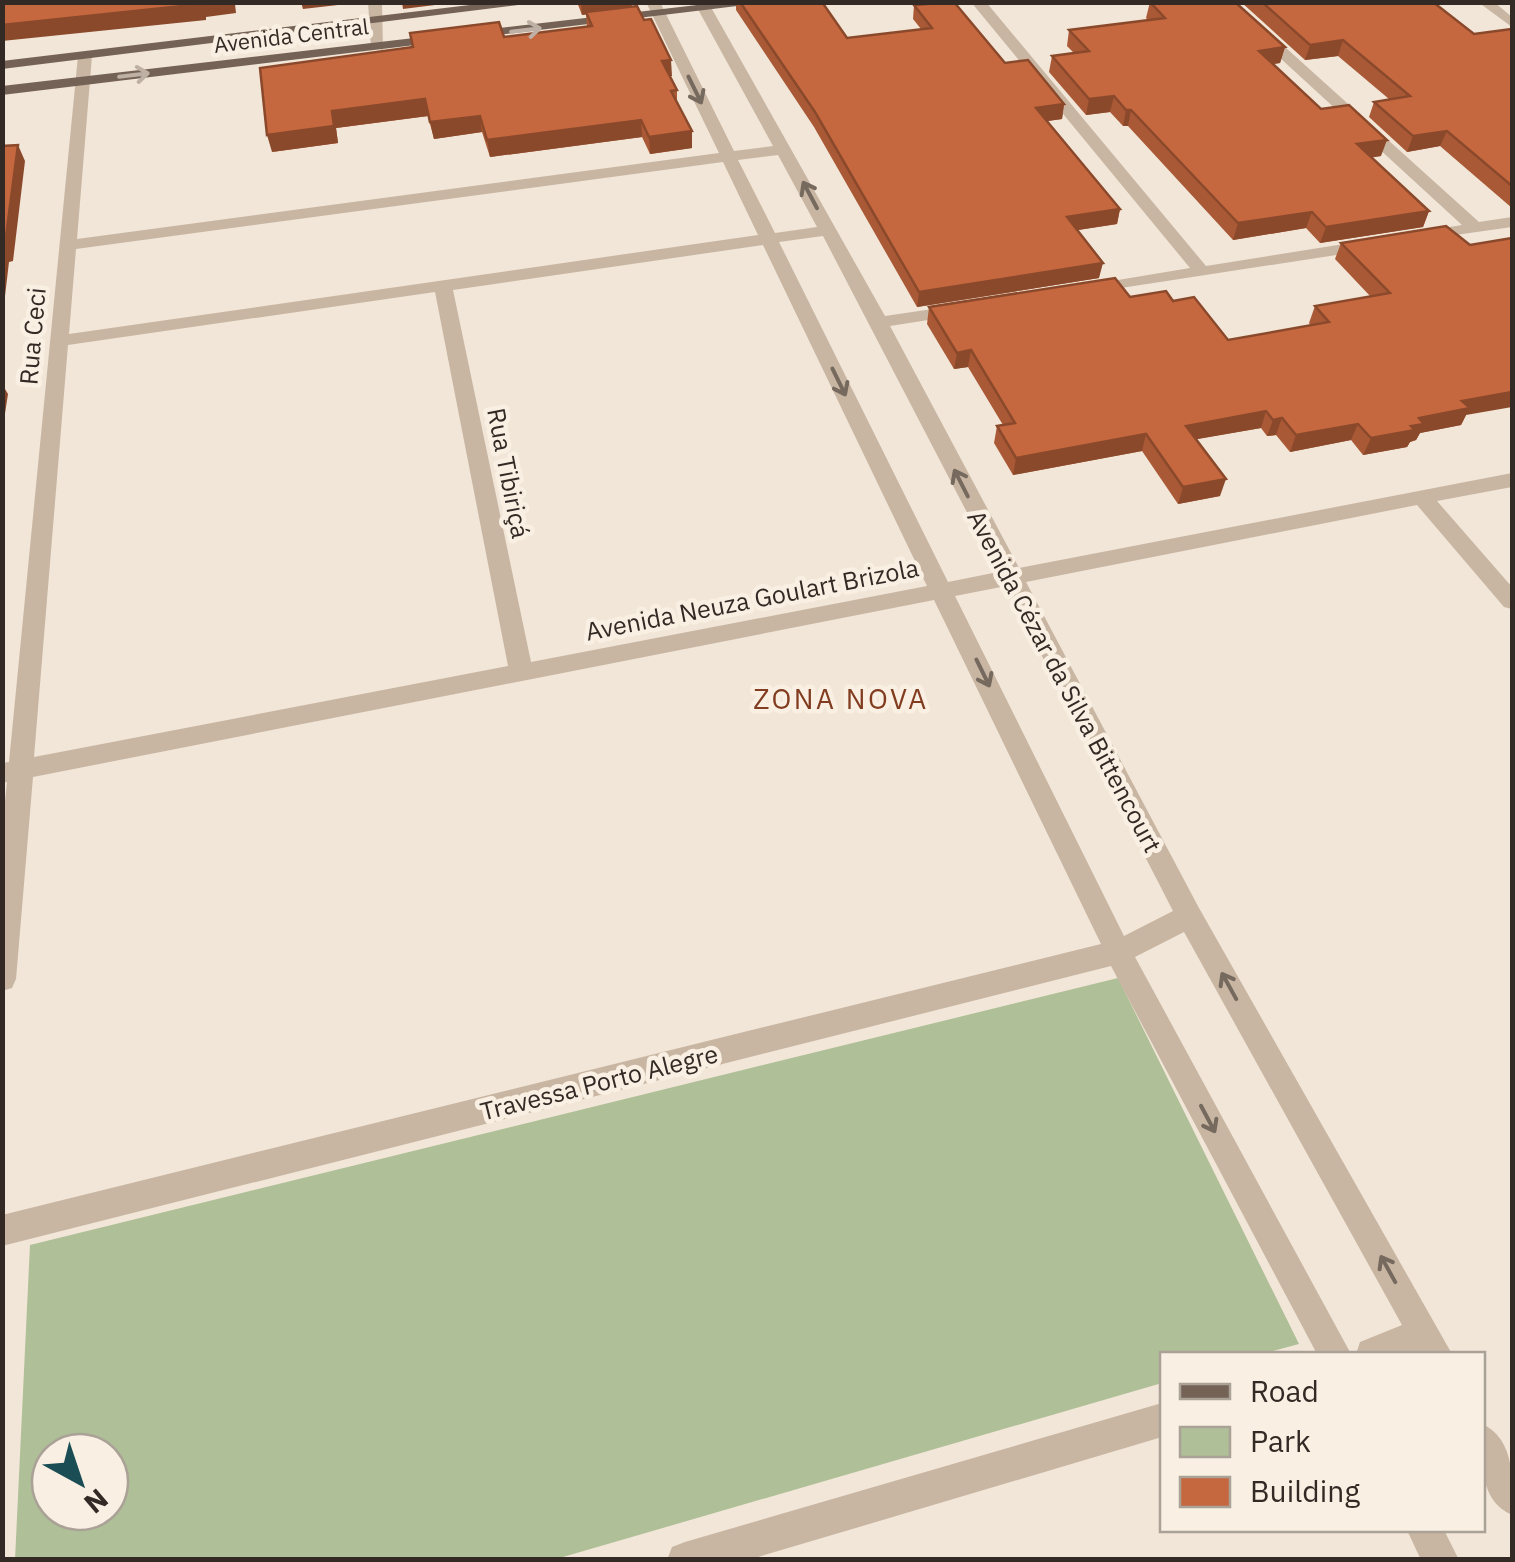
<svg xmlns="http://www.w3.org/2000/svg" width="1515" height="1562" viewBox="0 0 1515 1562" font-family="'IBM Plex Sans',sans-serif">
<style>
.green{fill:#afbf97;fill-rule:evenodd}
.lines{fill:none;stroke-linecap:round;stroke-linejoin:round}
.minor{fill:#c8b6a3;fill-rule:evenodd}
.major{fill:#756256;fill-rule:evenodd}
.wall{fill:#aa5936}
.shaded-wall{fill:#8b492c}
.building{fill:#c6683f;stroke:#8b492c;stroke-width:2.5}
.oneway{stroke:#beb0a4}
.oneway2{stroke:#76695e}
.labels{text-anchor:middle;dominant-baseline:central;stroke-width:9;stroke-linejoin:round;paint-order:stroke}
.far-street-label{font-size:22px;fill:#332a25;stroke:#f9f0e3}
.street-label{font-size:25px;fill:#332a25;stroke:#f9f0e3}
.neighbourhood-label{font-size:28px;letter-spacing:2.5px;fill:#823c1f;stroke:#f9f0e3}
</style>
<rect width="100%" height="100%" fill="#f1e6d7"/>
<path class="green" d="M1118,978L1299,1344L1262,1354H1162V1383L556,1559L15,1560L30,1245ZM50,1452H110V1512H50Z"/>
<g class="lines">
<g class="minor">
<polygon points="368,2 382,2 383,50 371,47"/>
<path d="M646,2H660L734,151L773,146L694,2H708L885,316L960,305L969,310L960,315L890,326L1019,568L1512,473V487L1437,501L1512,587V609L1504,607L1417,505L1026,582L1199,908L1452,1354H1356L1360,1342L1402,1325L1184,932L1135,957L1351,1354H1317L1111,966L2,1246V1215L1101,944L934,600L33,777L16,979L12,988L2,991V830L7,782L2,783V763L9,762L78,56L85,52L92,56L77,239L719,153ZM778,155L817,227L775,233L738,160ZM723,162L758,235L69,334L76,249ZM823,236L998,572L948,582L779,242ZM763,245L927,586L531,662L453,290ZM435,292L508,666L34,757L68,345ZM1006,586L1173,911L1124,936L955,596Z"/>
<polygon points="971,2 986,2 1206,266 1369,240 1378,245 1369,250 1082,294 1079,290 1088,285 1190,268"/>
<polygon points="1219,2 1235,2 1479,222 1512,217 1512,227 1413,241 1413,233 1462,225"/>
<polygon points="1478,2 1494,2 1512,17 1512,27"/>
<polygon points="1162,1403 1162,1437 748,1560 667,1560 672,1547 685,1542"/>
<path d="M1482,1424C1515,1438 1514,1484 1512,1515C1477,1500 1482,1456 1482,1424Z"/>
<polygon points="1407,1530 1444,1530 1459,1560 1421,1560"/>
</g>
<g class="major">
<polygon points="495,2 542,2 2,69 2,61"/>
<polygon points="723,2 770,2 2,95 2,86"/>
</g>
</g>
<g class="wall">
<polygon points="577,2 631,2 632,6 672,76 670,76 677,90 677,103 692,131 692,148 650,154 642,137 490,157 482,132 434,139 428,116 336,128 338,143 272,152 504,37 587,27 586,14 582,15"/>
<polygon points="736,2 822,2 847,38 921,29 913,19 914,5 1005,63 1064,104 1062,119 1047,121 1120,209 1117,224 1078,230 1099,278 917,307 814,127 736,10"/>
<polygon points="1150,2 1285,47 1280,63 1273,64 1321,109 1381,156 1371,157 1429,211 1423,227 1320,243 1306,228 1233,240 1128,126 1123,126 1110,112 1086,115 1049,72 1052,56 1074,53 1067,46 1069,30 1148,20 1146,18"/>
<polygon points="1241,2 1433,2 1474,34 1512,29 1512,208 1440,146 1407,152 1369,117 1374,102 1389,99 1338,56 1305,60"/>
<polygon points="1446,226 1466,415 1461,425 1420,433 1416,440 1410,442 1407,447 1363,455 1351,440 1290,452 1276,435 1267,436 1261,428 1196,439 1220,496 1178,504 1142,451 1013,475 994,443 997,426 1003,425 968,367 954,369 927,324 929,307 1130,297 1173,301 1228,340 1311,326 1309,323 1315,306 1371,297 1335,259 1341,243"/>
</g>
<g class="shaded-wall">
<polygon points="201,2 249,2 235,4 236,13 206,17 206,20 2,41 2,25"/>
<polygon points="301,2 364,2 303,9"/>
<polygon points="402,2 459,2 403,9"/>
<polygon points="581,2 631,2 632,9 582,15"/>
<polygon points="1343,40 1338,56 1305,60 1310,45"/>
<polygon points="1285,47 1280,63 1254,67 1259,51"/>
<polygon points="671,60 672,76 663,77 662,61"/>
<polygon points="1114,96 1110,112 1086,115 1089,99"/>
<polygon points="425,99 428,116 336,128 338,143 272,152 267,135 332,111"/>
<polygon points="1064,104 1062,119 1034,123 1036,108"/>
<polygon points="1126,110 1131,110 1128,126 1123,126"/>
<polygon points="480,116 482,132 434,139 430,122"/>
<polygon points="641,120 642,137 490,157 487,140"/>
<polygon points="692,131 692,148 650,154 649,137"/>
<polygon points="1447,131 1440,146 1407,152 1413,136"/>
<polygon points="1387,140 1381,156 1351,161 1357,144"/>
<polygon points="18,145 25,161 13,261 9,262 3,313 2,244"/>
<polygon points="1120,209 1117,224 1065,232 1067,217"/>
<polygon points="1429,211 1423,227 1320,243 1326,227"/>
<polygon points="1312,212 1306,228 1233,240 1238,223"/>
<polygon points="1103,263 1099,278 917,307 919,292"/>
<polygon points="971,350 968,367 954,369 957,353"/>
<polygon points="2,384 8,394 2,433"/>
<polygon points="1512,392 1512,407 1466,415 1461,425 1420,433 1416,440 1410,442 1407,447 1363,455 1371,438 1419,418 1462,401"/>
<polygon points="1266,411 1261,428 1181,442 1186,426"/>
<polygon points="1282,418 1276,435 1267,436 1273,420"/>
<polygon points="1358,424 1351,440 1290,452 1296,435"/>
<polygon points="1146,434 1142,451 1013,475 1016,458"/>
<polygon points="1226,479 1220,496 1178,504 1183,487"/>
</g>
<g class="building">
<polygon points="2,2 201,2 201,4 2,25"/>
<polygon points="740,2 822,2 847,38 932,28 914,5 954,2 1005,63 1028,60 1064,104 1036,108 1120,209 1067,217 1103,263 919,292 815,112"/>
<polygon points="1150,2 1235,2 1285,47 1259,51 1321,109 1349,105 1387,140 1357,144 1429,211 1326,227 1312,212 1238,223 1131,110 1126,110 1114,96 1089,99 1052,56 1089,51 1069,30 1165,18"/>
<polygon points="1262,2 1433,2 1474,34 1512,29 1512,186 1447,131 1413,136 1374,102 1410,96 1343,40 1310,45"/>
<polygon points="637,6 644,20 651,19 671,60 662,61 677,90 671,91 692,131 649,137 641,120 487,140 480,116 430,122 425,99 332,111 334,126 267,135 260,68 413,47 410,33 499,22 504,37 592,26 586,12"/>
<polygon points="18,145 5,244 2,244 2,146"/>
<polygon points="1446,226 1470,245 1512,238 1512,392 1462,401 1470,408 1419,418 1424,424 1411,426 1415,430 1371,438 1358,424 1296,435 1282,418 1273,420 1266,411 1186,426 1226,479 1183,487 1146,434 1016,458 997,426 1015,423 971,350 957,353 929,307 1115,278 1130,297 1166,291 1173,301 1194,297 1228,340 1329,322 1315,306 1390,293 1341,243"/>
</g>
<defs><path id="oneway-shaft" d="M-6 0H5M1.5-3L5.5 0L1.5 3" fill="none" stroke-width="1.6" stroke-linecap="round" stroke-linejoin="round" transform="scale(2.5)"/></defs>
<g class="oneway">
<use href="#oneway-shaft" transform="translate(526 30) rotate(-7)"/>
<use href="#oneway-shaft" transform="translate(134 75) rotate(-7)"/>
</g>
<g class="oneway2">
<use href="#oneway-shaft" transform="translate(695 90) rotate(64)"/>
<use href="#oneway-shaft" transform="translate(810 195) rotate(-118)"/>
<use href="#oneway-shaft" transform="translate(839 382) rotate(64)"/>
<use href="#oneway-shaft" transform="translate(961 483) rotate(-117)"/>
<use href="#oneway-shaft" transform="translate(983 673) rotate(64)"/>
<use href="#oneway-shaft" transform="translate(1229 986) rotate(-119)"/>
<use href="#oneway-shaft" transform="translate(1208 1119) rotate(62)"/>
<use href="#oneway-shaft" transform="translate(1388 1269) rotate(-119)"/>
</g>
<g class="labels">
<g class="far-street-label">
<text transform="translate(291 35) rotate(-7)">Avenida Central</text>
</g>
<g class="street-label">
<text transform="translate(32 336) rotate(-85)">Rua Ceci</text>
<text transform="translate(509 473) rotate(79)">Rua Tibiriçá</text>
<text transform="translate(752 599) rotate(-11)">Avenida Neuza Goulart Brizola</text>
<text transform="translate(1065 681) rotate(62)">Avenida Cézar da Silva Bittencourt</text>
<text transform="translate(599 1082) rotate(-14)">Travessa Porto Alegre</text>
</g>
<g class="neighbourhood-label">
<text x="841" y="698">ZONA NOVA</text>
</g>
</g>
<rect width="1515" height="1562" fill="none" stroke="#332a25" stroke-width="10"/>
<rect x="1160" y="1352" width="325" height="180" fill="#f9f0e3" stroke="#aaa197" stroke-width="2.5"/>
<rect x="1180" y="1384" width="50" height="15" fill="#756256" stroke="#aaa197" stroke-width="2.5"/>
<text x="1250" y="1402" font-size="30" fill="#332a25">Road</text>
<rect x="1180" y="1427" width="50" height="30" fill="#afbf97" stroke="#aaa197" stroke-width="2.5"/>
<text x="1250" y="1452" font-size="30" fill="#332a25">Park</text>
<rect x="1180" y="1477" width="50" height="30" fill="#c6683f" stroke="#aaa197" stroke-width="2.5"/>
<text x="1250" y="1502" font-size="30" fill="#332a25">Building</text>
<g transform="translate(80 1482) rotate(140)"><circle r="48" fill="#f9f0e3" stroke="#aaa197" stroke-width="2.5"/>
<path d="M0-8L18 38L0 25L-18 38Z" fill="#1b4d54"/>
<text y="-15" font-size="28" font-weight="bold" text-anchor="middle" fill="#332a25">N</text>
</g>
</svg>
